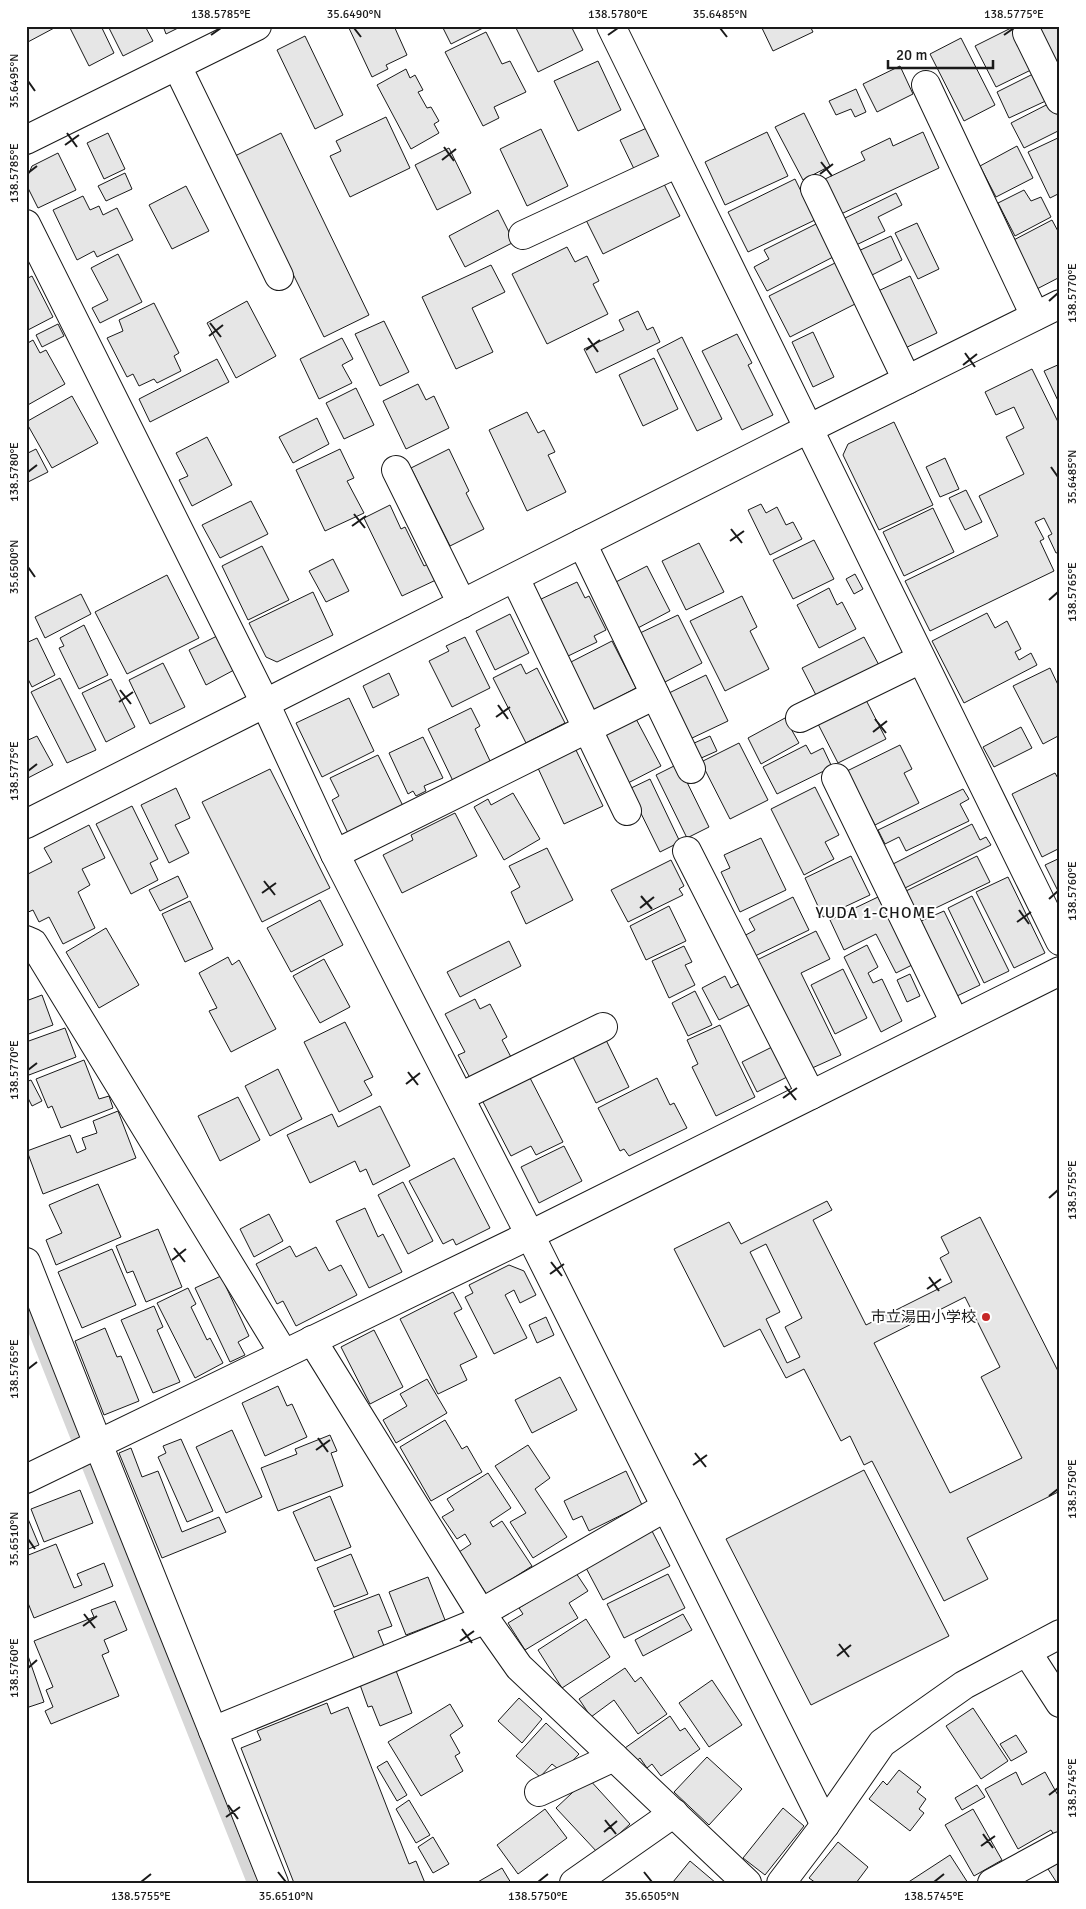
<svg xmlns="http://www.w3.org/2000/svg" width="1086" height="1909" viewBox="0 0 1086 1909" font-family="Signika,'Noto Sans JP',sans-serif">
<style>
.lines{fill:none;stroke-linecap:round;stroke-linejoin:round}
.stream{stroke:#d7d7d7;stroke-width:10}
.building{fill:#e6e6e6;stroke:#1a1a1a;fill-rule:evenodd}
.minor-casing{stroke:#1a1a1a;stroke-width:30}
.minor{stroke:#fff;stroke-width:28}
.ticks{fill:none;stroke:#1a1a1a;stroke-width:2}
.poi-dot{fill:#c62828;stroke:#fff;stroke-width:2}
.labels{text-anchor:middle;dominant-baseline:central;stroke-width:4;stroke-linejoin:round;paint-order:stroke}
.poi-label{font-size:15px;fill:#1a1a1a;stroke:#fff;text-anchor:end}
.neighbourhood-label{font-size:16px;letter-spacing:1px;fill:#1a1a1a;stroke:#fff}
.neatline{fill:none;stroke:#1a1a1a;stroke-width:2}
.ticks-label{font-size:12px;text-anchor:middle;fill:#1a1a1a}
</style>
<rect width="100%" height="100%" fill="#fff"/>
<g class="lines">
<polyline class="stream" points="26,1313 252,1883"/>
</g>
<g class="building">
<polygon points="26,26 56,26 56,27 26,43"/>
<polygon points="69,26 101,26 114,53 89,66"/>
<polygon points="108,26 145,26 153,41 123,56"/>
<polygon points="163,26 182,26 166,34"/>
<polygon points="348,26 394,26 407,55 386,65 388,69 372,77"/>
<polygon points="442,26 487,26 451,44"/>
<polygon points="515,26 571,26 583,50 538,72"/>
<polygon points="761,26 810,26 813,32 773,51"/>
<polygon points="1015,26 1035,68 996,87 975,46"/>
<polygon points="1047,26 1060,26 1060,62 1056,64 1039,30"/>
<polygon points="486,32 502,64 510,61 526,92 494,107 499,118 483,126 445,52"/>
<polygon points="305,36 343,115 315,129 277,50"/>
<polygon points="961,38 995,105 964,121 930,54"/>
<polygon points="598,61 621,110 578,131 554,81"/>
<polygon points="900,66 913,94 877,112 863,84"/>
<polygon points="406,69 410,78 415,75 423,90 418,92 427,108 431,107 439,121 434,124 439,133 411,149 377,85"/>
<polygon points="1037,72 1050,99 1009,118 997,92"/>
<polygon points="856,89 866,112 855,117 851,109 836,115 829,101"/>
<polygon points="1052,102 1060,119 1060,130 1024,148 1011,123"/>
<polygon points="804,113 830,166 803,180 775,127"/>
<polygon points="386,117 410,168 350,197 330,156 341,151 336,141"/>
<polygon points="649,127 665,159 636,173 620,140"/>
<polygon points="541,129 568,186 527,206 500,149"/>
<polygon points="767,132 788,176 725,205 705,162"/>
<polygon points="923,132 939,168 841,214 825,179 865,160 861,152 890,138 893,146"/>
<polygon points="108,133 125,169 104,179 87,143"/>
<polygon points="281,133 369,315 324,337 235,156"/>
<polygon points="1060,137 1060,193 1050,198 1028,152"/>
<polygon points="1017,146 1033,178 996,197 980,166"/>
<polygon points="449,148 471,193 437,210 415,165"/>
<polygon points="58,153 76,190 38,208 26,184 26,180 32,166"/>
<polygon points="125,173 132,189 106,201 98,186"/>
<polygon points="795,179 815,220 748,252 728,212"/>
<polygon points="663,182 680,216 603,254 586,220"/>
<polygon points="186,186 209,231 172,249 149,205"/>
<polygon points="1024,190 1031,201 1041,197 1051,217 1015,236 998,203"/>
<polygon points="896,193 902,205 878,217 885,231 852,247 839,221"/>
<polygon points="83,196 90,210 99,206 103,215 117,208 133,240 97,257 94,251 77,260 53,210"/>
<polygon points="498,210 514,242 465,267 449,236"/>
<polygon points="1052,220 1060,235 1060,277 1033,291 1008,243"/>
<polygon points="818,223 835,256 767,291 754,267 769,259 764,250"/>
<polygon points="917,223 939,269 918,279 895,233"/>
<polygon points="891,236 902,260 866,278 854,253"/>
<polygon points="567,247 575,262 587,256 599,281 593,284 608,314 547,344 512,274"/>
<polygon points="118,254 142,302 100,323 92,308 108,300 91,268"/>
<polygon points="839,261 859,302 790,337 769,296"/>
<polygon points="491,265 505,292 472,308 493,352 456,369 422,297"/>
<polygon points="32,276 53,317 26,331 26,279"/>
<polygon points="910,276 937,333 901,350 874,293"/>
<polygon points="247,301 276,356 236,378 207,323"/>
<polygon points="154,303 179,353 174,356 181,371 157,383 154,379 139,386 133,374 127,377 107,338 123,331 119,320"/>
<polygon points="638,311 647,330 653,327 660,342 596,373 584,349 624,330 619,320"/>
<polygon points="384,321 409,372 380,386 355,334"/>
<polygon points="58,324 64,336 42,347 36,335"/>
<polygon points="813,332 834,377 813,387 792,342"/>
<polygon points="737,334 752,363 748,365 773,415 742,430 702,351"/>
<polygon points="682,337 722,419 697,431 657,350"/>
<polygon points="342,338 353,359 342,365 352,383 319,399 300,359"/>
<polygon points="33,340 40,353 46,350 65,384 26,406 26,344"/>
<polygon points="654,358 678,409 643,426 619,375"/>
<polygon points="217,359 229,382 150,422 139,399"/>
<polygon points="1060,364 1060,405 1044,371"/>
<polygon points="1032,369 1060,426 1060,552 1056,553 1048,536 1052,534 1044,518 1035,522 1044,539 1040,541 1054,571 930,631 905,581 998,536 979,496 1024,474 1006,437 1024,428 1014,407 996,415 985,392"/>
<polygon points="418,384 426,400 434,396 449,428 406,449 383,401"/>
<polygon points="356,388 374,425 344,439 326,403"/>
<polygon points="72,396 98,443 52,468 26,422"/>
<polygon points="527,412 538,433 544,430 555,452 548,455 566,492 527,511 489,430"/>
<polygon points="317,418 329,444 293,463 279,437"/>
<polygon points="894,422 933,505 879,530 843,455 848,444"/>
<polygon points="207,437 232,485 192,506 179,480 188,476 176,453"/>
<polygon points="36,449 48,472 26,483 26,454"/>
<polygon points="340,449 354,478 347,481 364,513 325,531 296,470"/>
<polygon points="449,449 469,491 466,493 484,529 450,546 411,468"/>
<polygon points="945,458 959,489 940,497 926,467"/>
<polygon points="966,490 982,522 965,530 949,498"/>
<polygon points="251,501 268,534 220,558 202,525"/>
<polygon points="761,504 766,513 777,507 786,525 793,522 802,539 770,555 748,510"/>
<polygon points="390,505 401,529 405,527 424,566 430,563 438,579 402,596 364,518"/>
<polygon points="933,508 954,552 904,576 883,532"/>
<polygon points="814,540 834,579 793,599 773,560"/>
<polygon points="699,543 724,592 686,610 662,561"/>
<polygon points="262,546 289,600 248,620 222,566"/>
<polygon points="333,559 349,591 326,602 309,571"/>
<polygon points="647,566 670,611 636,629 612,584"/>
<polygon points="855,574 863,589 854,594 846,579"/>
<polygon points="167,575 199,638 127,674 95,612"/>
<polygon points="577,582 585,598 589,596 606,630 594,636 597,642 564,658 537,601"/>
<polygon points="829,588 837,605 842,602 856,629 819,648 797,605"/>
<polygon points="313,592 333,635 277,662 266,657 249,623"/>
<polygon points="81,594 91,614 45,638 35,617"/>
<polygon points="742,596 757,627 750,631 769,669 725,691 690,621"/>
<polygon points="987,613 995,628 1007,621 1021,649 1015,652 1019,660 1031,653 1037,665 964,703 932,641"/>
<polygon points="510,614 529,653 495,670 476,631"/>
<polygon points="678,615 702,663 665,682 640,633"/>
<polygon points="84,625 108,675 79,689 59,648 64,646 60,638"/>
<polygon points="217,636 234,670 206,685 189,650"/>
<polygon points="465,637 490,688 452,707 429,661 449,651 446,646"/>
<polygon points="864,637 880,667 818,699 802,668"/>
<polygon points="37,638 55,675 32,687 26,675 26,643"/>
<polygon points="612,641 636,688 593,711 569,663"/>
<polygon points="163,663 185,707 150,724 129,680"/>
<polygon points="521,664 526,674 537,668 565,723 526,743 493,678"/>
<polygon points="1050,668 1060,689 1060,735 1043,744 1013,686"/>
<polygon points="389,673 399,695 373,708 363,686"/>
<polygon points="706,675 728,721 690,739 669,693"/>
<polygon points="60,678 96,750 67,763 31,692"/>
<polygon points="111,679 135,727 106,742 82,693"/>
<polygon points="349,698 374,751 322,777 296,723"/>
<polygon points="866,700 886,739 838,763 818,724"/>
<polygon points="471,708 480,726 475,729 491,763 453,781 428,729"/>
<polygon points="635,717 661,766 628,783 603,733"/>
<polygon points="785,718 799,743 761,764 748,738"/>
<polygon points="1021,727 1032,748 994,767 983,747"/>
<polygon points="37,736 53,765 26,779 26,741"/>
<polygon points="710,736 717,751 699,759 692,744"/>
<polygon points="423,737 443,778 424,786 426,791 416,796 413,791 408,794 389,753"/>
<polygon points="739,743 768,800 730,819 701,762"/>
<polygon points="806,745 811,754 823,748 832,767 777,794 763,767"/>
<polygon points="900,745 912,769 904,773 919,803 875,825 847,771"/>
<polygon points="575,748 603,806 564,824 537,766"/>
<polygon points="378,755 403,806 348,833 332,800 339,796 330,778"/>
<polygon points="678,764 709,827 687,838 656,775"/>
<polygon points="270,769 330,888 262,922 202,802"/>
<polygon points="1055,773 1060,782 1060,848 1042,857 1012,794"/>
<polygon points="650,779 680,842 660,852 629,789"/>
<polygon points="815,787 839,835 825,842 834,859 804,875 771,809"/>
<polygon points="176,788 190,818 175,825 189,853 169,863 141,805"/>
<polygon points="963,789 969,799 960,804 969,821 906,851 899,837 885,844 878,830"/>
<polygon points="513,793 540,839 504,860 474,807 488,799 491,805"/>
<polygon points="132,806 158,859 150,863 158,880 131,894 96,824"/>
<polygon points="455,813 477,856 402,893 383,855 413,840 411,835"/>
<polygon points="972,824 980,840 986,837 991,845 905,888 893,864"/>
<polygon points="89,825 105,858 82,869 90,885 78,892 95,928 63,944 49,917 39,922 33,910 26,913 26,875 52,862 44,848"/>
<polygon points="761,838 786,890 740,912 721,872 730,868 724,855"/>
<polygon points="547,848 573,900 526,924 511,892 520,887 509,866"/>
<polygon points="851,856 870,895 823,917 805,878"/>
<polygon points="977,856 990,882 919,916 906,891"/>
<polygon points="1060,858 1060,895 1045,865"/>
<polygon points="671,860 684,886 679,889 683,895 628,922 611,890"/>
<polygon points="178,876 188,897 160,911 149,890"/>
<polygon points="1008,877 1045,953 1014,968 976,892"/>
<polygon points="972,896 1009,971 984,983 948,908"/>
<polygon points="793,897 809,930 755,956 744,936 755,930 749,919"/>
<polygon points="878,897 884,909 920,961 896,973 876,934 844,950 830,920"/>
<polygon points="320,900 343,945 291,972 267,928"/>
<polygon points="190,901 213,949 185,962 162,914"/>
<polygon points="669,906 686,941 646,960 630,926"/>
<polygon points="944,911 980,985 957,996 921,921"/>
<polygon points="106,928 139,985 99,1008 66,952"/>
<polygon points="816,931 830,959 801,973 841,1055 810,1069 757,960"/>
<polygon points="509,941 521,966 460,997 447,972"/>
<polygon points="867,945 878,967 868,973 873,983 882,979 902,1021 881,1032 844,957"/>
<polygon points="684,946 692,962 685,965 695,985 669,998 652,961"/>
<polygon points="228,957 232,965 239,960 276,1029 231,1052 209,1011 217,1008 199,973"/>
<polygon points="324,959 350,1007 320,1023 293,976"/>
<polygon points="843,969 867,1018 835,1034 811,985"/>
<polygon points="910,974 920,996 907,1002 897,980"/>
<polygon points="725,976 731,988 740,983 751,1004 719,1020 702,988"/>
<polygon points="695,991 712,1025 688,1036 672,1003"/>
<polygon points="42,995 53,1025 26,1035 26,1001"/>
<polygon points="475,999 480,1009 490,1004 507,1037 502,1040 512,1059 471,1080 458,1055 465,1052 445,1014"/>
<polygon points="345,1022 373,1077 364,1081 372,1095 339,1112 304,1042"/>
<polygon points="720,1025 755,1097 716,1116 692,1067 698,1064 687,1040"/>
<polygon points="65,1028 76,1057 29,1075 26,1067 26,1042"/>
<polygon points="606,1040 629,1087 596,1103 573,1057"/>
<polygon points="772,1047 787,1077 757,1092 742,1062"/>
<polygon points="84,1060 99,1099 109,1096 113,1108 61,1128 52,1106 48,1108 36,1079"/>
<polygon points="278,1069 302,1119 270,1136 245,1086"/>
<polygon points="529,1076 563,1142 536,1155 531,1146 511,1156 482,1100"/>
<polygon points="657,1078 670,1105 674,1103 687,1128 629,1156 624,1149 620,1151 598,1108"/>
<polygon points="31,1080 42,1101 32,1106 26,1094 26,1082"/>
<polygon points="238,1097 260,1140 220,1161 198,1116"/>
<polygon points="380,1106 410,1166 373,1185 366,1169 360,1172 355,1161 310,1183 287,1135 332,1114 338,1127"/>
<polygon points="118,1111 136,1158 43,1194 27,1151 70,1135 77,1153 86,1149 82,1138 97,1133 93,1121"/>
<polygon points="564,1146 582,1181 539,1203 521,1167"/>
<polygon points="454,1158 490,1228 456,1245 453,1239 443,1244 409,1181"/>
<polygon points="403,1182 433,1241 408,1254 378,1195"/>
<polygon points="98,1184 121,1237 56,1265 46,1240 62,1233 49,1205"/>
<path d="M827,1201L832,1210L813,1220L866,1325L952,1282L940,1258L949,1253L941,1237L980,1217L1060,1375V1491L967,1538L988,1579L944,1601L872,1461L864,1465L850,1436L841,1441L804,1369L786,1378L760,1329L724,1347L674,1249L729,1222L741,1244ZM766,1244L802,1318L785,1327L800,1357L787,1363L766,1319L780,1312L750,1252ZM965,1297L1000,1367L981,1377L1022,1458L950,1493L874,1343Z"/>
<polygon points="365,1208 378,1237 383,1234 402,1272 369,1288 336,1221"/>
<polygon points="269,1214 283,1241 254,1257 240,1229"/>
<polygon points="158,1229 182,1287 146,1302 133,1271 127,1273 116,1246"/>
<polygon points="290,1246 296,1257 316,1247 329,1271 341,1265 357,1295 296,1326 283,1301 277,1304 256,1264"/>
<polygon points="112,1249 136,1305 82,1328 58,1272"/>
<polygon points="509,1265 524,1271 536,1295 520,1303 514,1290 505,1295 527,1338 494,1354 465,1297 473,1293 469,1285"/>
<polygon points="221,1276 249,1336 238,1342 245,1355 230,1362 195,1288"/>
<polygon points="188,1288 196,1304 191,1307 207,1340 210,1338 223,1363 195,1378 157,1303"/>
<polygon points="453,1292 462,1309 454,1313 477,1357 460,1365 467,1380 438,1394 400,1319"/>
<polygon points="154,1306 163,1327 157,1330 180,1382 153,1393 121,1320"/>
<polygon points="546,1317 554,1335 537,1343 529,1325"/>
<polygon points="105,1328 117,1357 121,1356 139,1401 104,1415 75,1341"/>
<polygon points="374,1330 403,1387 370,1404 341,1347"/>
<polygon points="560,1377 577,1410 532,1433 515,1400"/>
<polygon points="427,1379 447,1413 396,1443 383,1420 407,1406 400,1394"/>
<polygon points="278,1386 287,1406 292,1404 307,1437 265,1456 242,1403"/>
<polygon points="445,1420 462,1449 467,1446 482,1472 431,1501 400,1447"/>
<polygon points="232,1430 262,1497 226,1513 196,1447"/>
<polygon points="330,1435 337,1451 331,1453 343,1486 278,1511 261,1468 297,1454 295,1449"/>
<polygon points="181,1439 213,1511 187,1522 158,1457 166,1453 163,1446"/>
<polygon points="528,1445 550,1478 535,1489 567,1537 533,1558 510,1522 526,1513 495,1466"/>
<polygon points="131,1448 142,1477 158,1471 182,1532 219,1517 226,1532 162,1558 119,1453"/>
<polygon points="864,1470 949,1636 811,1705 726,1539"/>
<polygon points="626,1471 642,1505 589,1531 582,1516 573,1520 564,1501"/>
<polygon points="488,1473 511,1508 490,1522 493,1527 502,1521 532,1566 487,1595 459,1552 471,1544 465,1534 457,1539 442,1517 454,1510 447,1499"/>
<polygon points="80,1490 93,1523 44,1542 31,1509"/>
<polygon points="330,1496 351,1547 315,1561 293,1512"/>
<polygon points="26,1514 39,1545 26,1550"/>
<polygon points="652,1531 670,1566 603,1600 585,1566"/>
<polygon points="56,1544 74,1588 82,1585 77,1574 104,1563 113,1586 34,1618 26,1598 26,1556"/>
<polygon points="351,1554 368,1594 334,1607 317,1568"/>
<polygon points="576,1573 588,1591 569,1603 578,1618 525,1650 508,1623 523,1614 519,1608"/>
<polygon points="668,1574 685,1608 624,1638 607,1604"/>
<polygon points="428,1577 445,1620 406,1635 389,1592"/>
<polygon points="379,1594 392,1626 378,1631 384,1646 354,1658 334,1611"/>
<polygon points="115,1601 127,1630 104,1640 109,1652 102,1655 119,1696 51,1724 45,1711 53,1707 46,1690 53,1687 34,1641 94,1617 91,1610"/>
<polygon points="683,1614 692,1630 643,1656 635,1640"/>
<polygon points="586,1619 610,1657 562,1688 538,1650"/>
<polygon points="26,1650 44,1702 26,1708"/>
<polygon points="395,1668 412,1713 380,1726 372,1706 368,1707 359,1682"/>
<polygon points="625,1668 635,1682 641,1677 667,1714 638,1734 614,1700 591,1717 579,1699"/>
<polygon points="712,1680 742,1725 709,1747 679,1703"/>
<polygon points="519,1698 542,1719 522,1743 498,1721"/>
<polygon points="327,1703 331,1714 348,1707 409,1864 416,1861 425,1883 294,1883 241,1748 261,1740 257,1731"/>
<polygon points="450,1704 463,1726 450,1735 460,1753 455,1756 463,1771 421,1796 388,1742"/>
<polygon points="973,1708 1008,1761 981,1779 946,1726"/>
<polygon points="670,1716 680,1731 685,1728 700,1749 661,1776 652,1764 647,1768 640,1758 635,1762 625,1748"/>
<polygon points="546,1723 579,1754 562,1772 552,1764 540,1777 516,1756"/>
<polygon points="1016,1735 1027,1752 1011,1761 1000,1744"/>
<polygon points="707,1757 742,1789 709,1825 674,1792"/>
<polygon points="387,1761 407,1795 397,1801 377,1767"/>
<polygon points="899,1770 921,1787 917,1792 926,1799 919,1809 924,1813 910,1831 869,1799 883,1781 887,1785"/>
<polygon points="1016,1772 1022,1785 1045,1772 1060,1799 1060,1832 1054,1835 1051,1830 1018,1849 985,1789"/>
<polygon points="588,1778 630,1824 598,1853 556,1808"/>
<polygon points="977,1785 985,1797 962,1810 955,1798"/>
<polygon points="409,1800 430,1835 416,1843 396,1809"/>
<polygon points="783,1808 804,1826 765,1875 743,1858"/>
<polygon points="545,1809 567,1838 518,1874 497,1845"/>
<polygon points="973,1809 1002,1860 974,1876 945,1825"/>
<polygon points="433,1837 449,1864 433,1873 418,1847"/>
<polygon points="838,1842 868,1867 856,1883 816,1883 809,1878"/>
<polygon points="950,1855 968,1883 907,1883"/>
<polygon points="690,1861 716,1883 673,1882"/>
<polygon points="1060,1862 1060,1883 1057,1883 1048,1869"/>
<polygon points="502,1868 511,1883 476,1883"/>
</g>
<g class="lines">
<defs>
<g id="minor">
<polyline points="611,26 1060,941"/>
<polyline points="1027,33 1060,100"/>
<polyline points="177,66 279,276"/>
<polyline points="926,85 1035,316"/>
<polyline points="26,140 257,26"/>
<polyline points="815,189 907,380"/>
<polyline points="26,224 265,703 335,854 530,1235 825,1825"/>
<polyline points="523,235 678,163"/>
<polyline points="396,470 462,604"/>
<polyline points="582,543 691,769"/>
<polyline points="515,578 627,811"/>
<polyline points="800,718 921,659"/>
<polyline points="836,778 955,1023"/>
<polyline points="26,824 808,429 1060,304"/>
<polyline points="687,851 811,1095"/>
<polyline points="335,854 655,695"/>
<polyline points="26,940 33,943 284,1354"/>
<polyline points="460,1097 603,1027"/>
<polyline points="26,1262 98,1444 274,1883"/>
<polyline points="312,1340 481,1613 519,1667 747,1883"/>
<polyline points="26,1479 530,1235 1060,971"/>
<polyline points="481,1613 666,1507"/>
<polyline points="1027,1652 1060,1703"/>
<polyline points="213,1731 486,1619"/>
<polyline points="539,1792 614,1757"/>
<polyline points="574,1883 674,1813"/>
<polyline points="781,1883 825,1825 882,1743 964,1685 1060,1634"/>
<polyline points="992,1883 1060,1846"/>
</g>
</defs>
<use href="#minor" class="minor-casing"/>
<use href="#minor" class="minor"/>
</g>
<path class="ticks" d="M354,28L361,37M720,28L727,37M211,35L221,28M608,35L618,28M1004,35L1014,28M28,81L35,91M67,133L77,147M65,145L79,135M444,147L454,161M442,160L456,149M821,162L832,176M28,173L37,166M820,174L833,164M1049,301L1058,293M210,323L221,337M209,336L223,325M588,338L598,352M586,350L600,340M965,353L975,367M963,365L977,354M1051,467L1058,477M28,472L37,465M354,514L365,528M352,526L366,516M731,529L742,543M730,541L744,531M28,567L35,577M1049,600L1058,592M120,690L131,704M119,702L133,692M498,705L508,719M496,717L510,707M875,719L886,733M873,732L887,721M28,771L37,764M264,881L275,895M262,893L276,883M641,896L652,909M1049,899L1058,891M640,908L654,897M1019,910L1029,924M1017,922L1031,912M28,1070L37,1063M408,1072L418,1085M406,1084L420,1073M785,1086L796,1100M783,1098L797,1088M1049,1198L1058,1190M174,1248L185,1262M172,1260L186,1249M551,1262L562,1276M550,1274L564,1264M929,1277L939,1291M927,1289L941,1279M28,1369L37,1362M318,1438L328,1452M316,1450L330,1440M695,1453L706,1467M693,1465L707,1455M1049,1496L1058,1489M28,1539L35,1549M84,1614L95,1628M83,1626L97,1616M462,1629L472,1643M460,1641L474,1631M839,1644L849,1657M837,1656L851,1645M28,1668L37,1660M1049,1795L1058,1788M228,1805L238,1819M226,1817L240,1807M605,1820L616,1834M604,1832L617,1821M983,1834L993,1848M981,1846L995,1836M278,1872L286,1882M644,1872L652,1882M141,1882L151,1874M538,1882L548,1874M934,1882L944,1874"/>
<circle class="poi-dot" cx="986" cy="1317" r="5"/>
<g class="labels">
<g class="poi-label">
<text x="976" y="1317">市立湯田小学校</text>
</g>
<g class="neighbourhood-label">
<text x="876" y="913">YUDA 1-CHOME</text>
</g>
</g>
<rect width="1086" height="1909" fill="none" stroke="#ffffff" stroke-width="55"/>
<path d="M888 60v8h105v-8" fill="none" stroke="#1a1a1a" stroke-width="2.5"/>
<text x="896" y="60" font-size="15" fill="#1a1a1a" stroke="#ffffff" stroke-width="4" paint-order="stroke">20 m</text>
<rect x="28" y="28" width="1030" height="1854" class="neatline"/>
<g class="ticks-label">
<text x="221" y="18">138.5785°E</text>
<text x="354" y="18">35.6490°N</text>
<text x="618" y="18">138.5780°E</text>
<text x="720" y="18">35.6485°N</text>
<text x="1014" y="18">138.5775°E</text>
<text transform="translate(14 81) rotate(-90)" y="4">35.6495°N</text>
<text transform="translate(14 173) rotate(-90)" y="4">138.5785°E</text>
<text transform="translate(1072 293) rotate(-90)" y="4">138.5770°E</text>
<text transform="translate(14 472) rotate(-90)" y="4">138.5780°E</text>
<text transform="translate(1072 477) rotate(-90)" y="4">35.6485°N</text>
<text transform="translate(14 567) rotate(-90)" y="4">35.6500°N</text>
<text transform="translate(1072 592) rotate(-90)" y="4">138.5765°E</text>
<text transform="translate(14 771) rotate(-90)" y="4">138.5775°E</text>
<text transform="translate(1072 891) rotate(-90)" y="4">138.5760°E</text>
<text transform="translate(14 1070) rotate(-90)" y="4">138.5770°E</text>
<text transform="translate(1072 1190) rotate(-90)" y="4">138.5755°E</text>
<text transform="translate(14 1369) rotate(-90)" y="4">138.5765°E</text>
<text transform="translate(1072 1489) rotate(-90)" y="4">138.5750°E</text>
<text transform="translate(14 1539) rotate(-90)" y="4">35.6510°N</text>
<text transform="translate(14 1668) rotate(-90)" y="4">138.5760°E</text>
<text transform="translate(1072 1788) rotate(-90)" y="4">138.5745°E</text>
<text x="141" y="1900">138.5755°E</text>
<text x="286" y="1900">35.6510°N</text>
<text x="538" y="1900">138.5750°E</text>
<text x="652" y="1900">35.6505°N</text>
<text x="934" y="1900">138.5745°E</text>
</g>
</svg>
